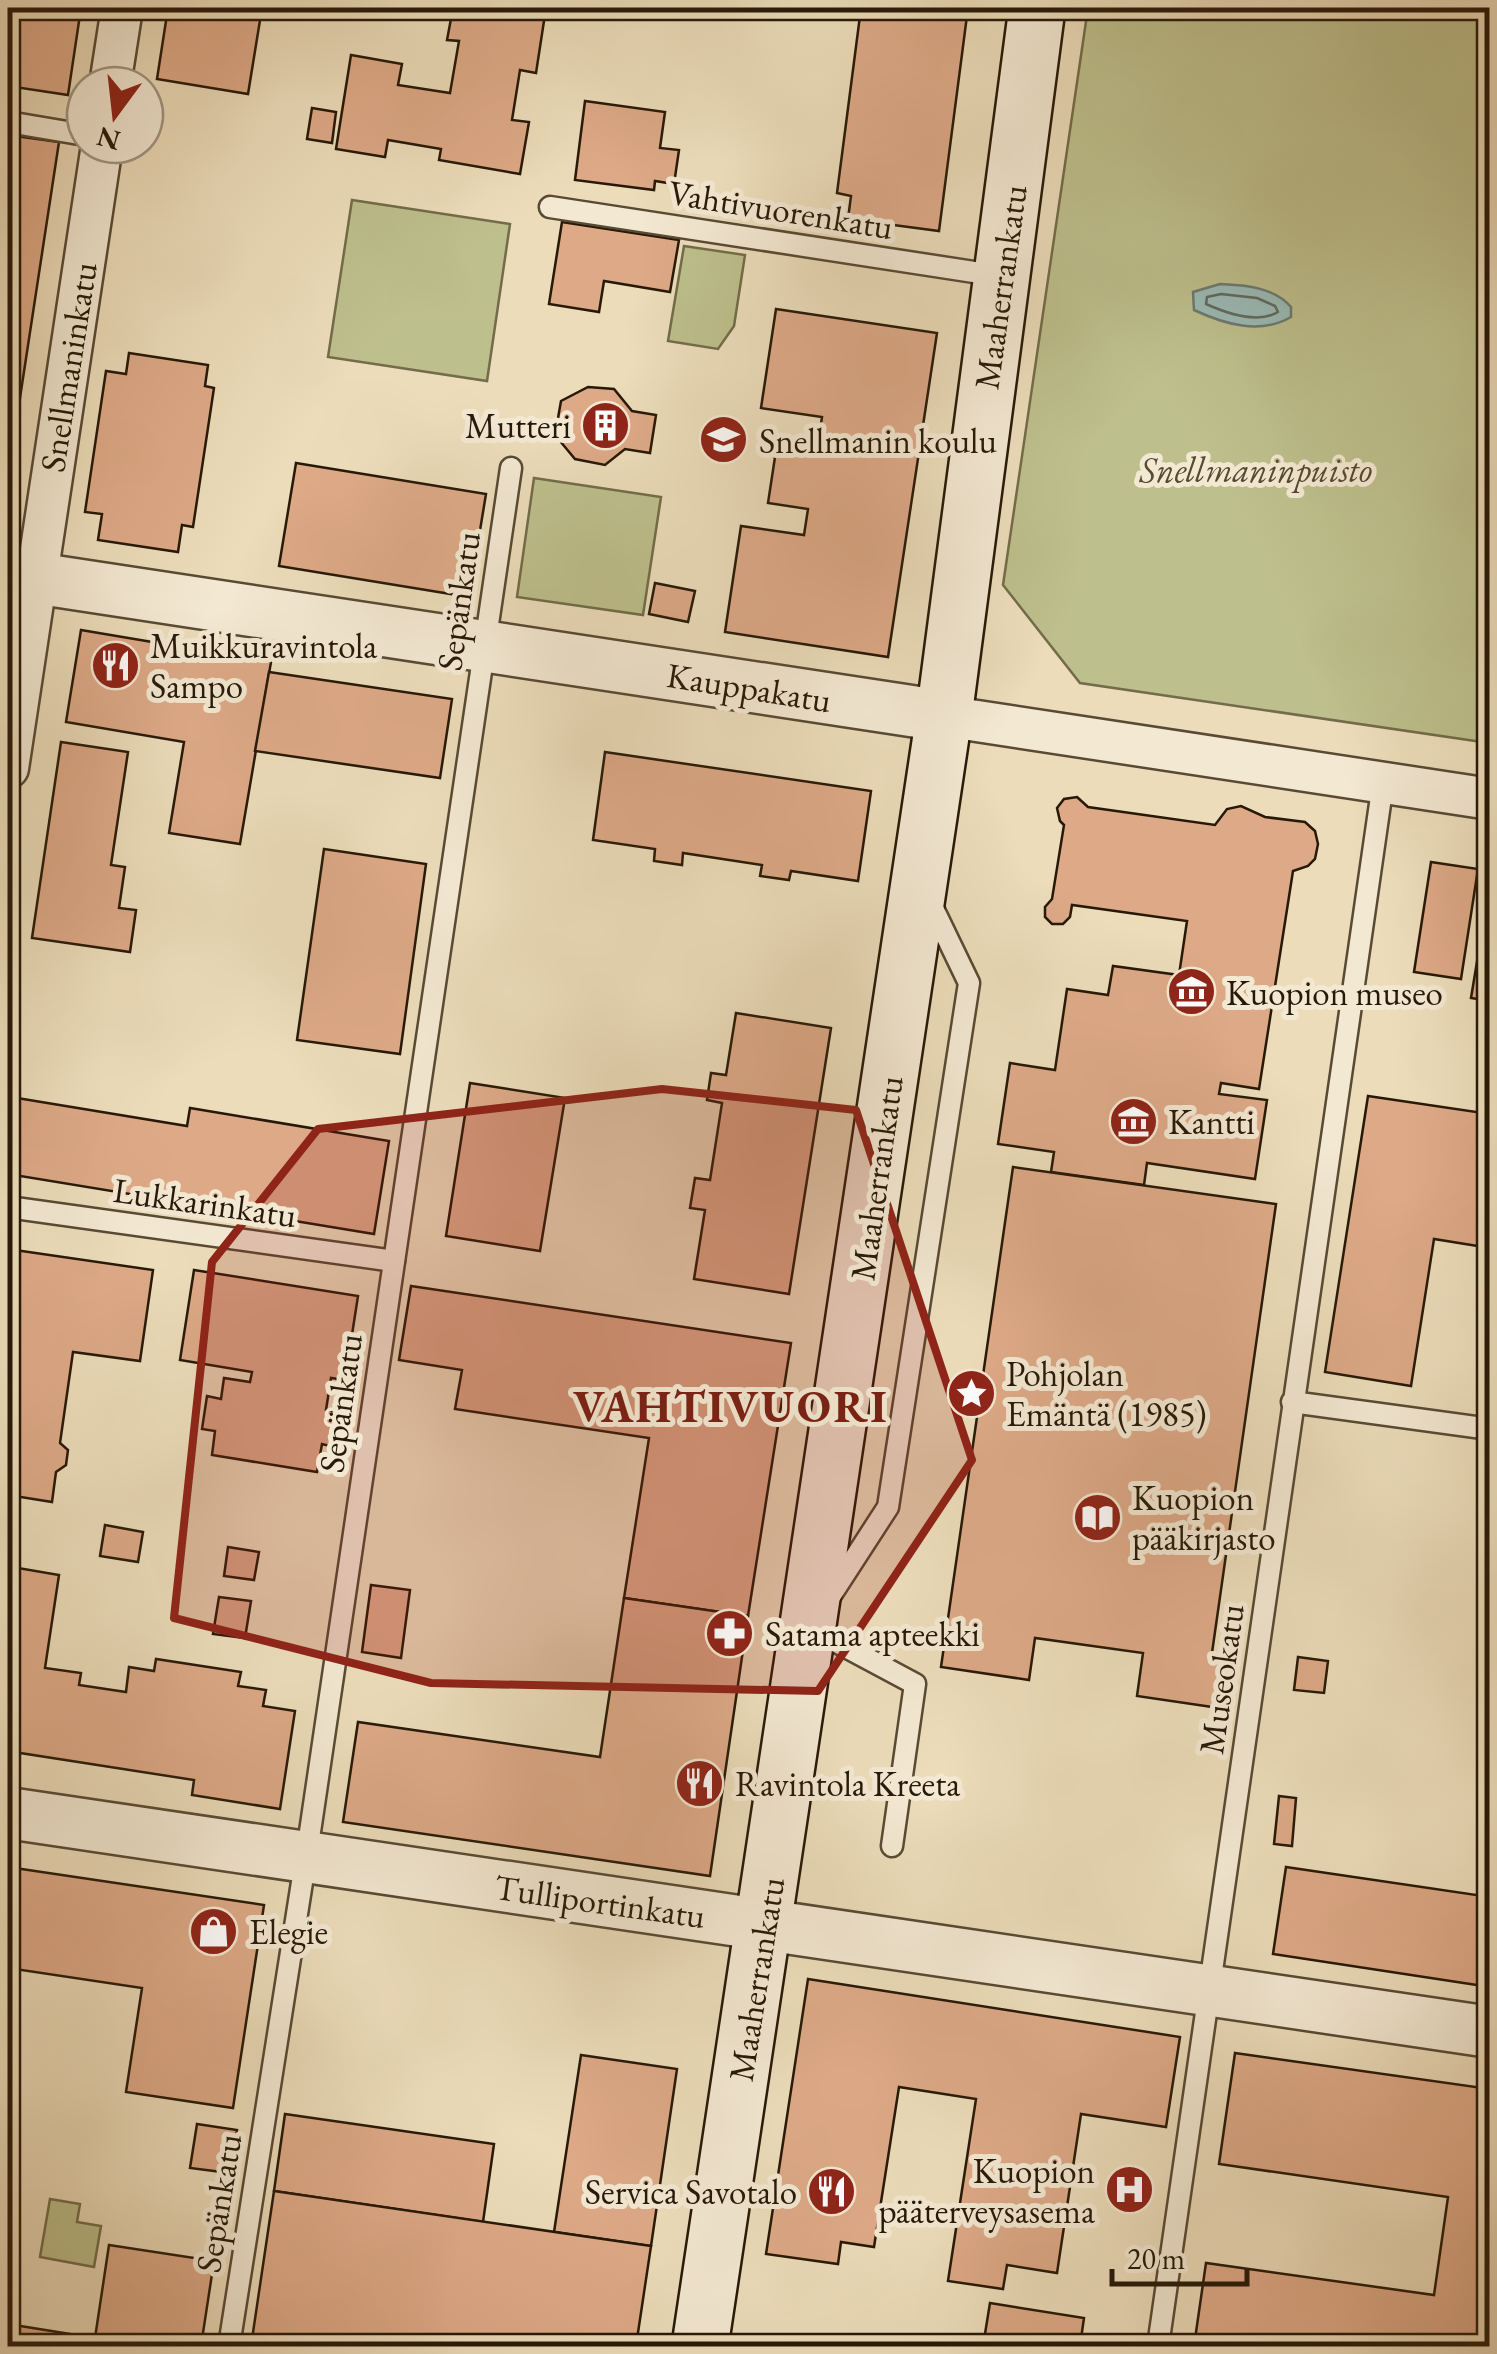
<svg xmlns="http://www.w3.org/2000/svg" width="1497" height="2354" viewBox="0 0 1497 2354" font-family="'EB Garamond',serif">
<style>
.green{fill:#bdbf8c;stroke:#726c4a;stroke-width:2.5}
.water{fill:#9abab6;stroke:#6c7a70;stroke-width:2.5}
.lines{fill:none;stroke-linecap:round;stroke-linejoin:round}
.shore{stroke:#606a5f;stroke-width:2.5}
.building{fill:#dda987;stroke:#271908;stroke-width:2.5}
.service-casing{stroke:#584a34;stroke-width:25}
.minor-casing{stroke:#584a34;stroke-width:45}
.tertiary-casing{stroke:#584a34;stroke-width:55}
.secondary-casing{stroke:#271908;stroke-width:60}
.service{stroke:#f3e8d2;stroke-width:20}
.minor{stroke:#f3e8d2;stroke-width:40}
.tertiary{stroke:#f3e8d2;stroke-width:50}
.secondary{stroke:#f3e8d2;stroke-width:55}
.marked{fill:#8f2418;fill-opacity:0.2;stroke:#8f2418;stroke-width:8;stroke-linejoin:round}
.labels{text-anchor:middle;dominant-baseline:central;stroke-width:10;stroke-linejoin:round;paint-order:stroke}
.street-label{font-size:35px;fill:#271908;stroke:#f3e8d2}
.poi-label{font-size:35px;fill:#271908;stroke:#f3e8d2;text-anchor:start}
.park-label{font-size:35px;font-style:italic;fill:#544b30;stroke:#f3e8d2}
.district-label{font-size:45px;font-weight:bold;letter-spacing:2.5px;fill:#7a1f14;stroke:#f3e8d2}
</style>
<rect width="100%" height="100%" fill="#ecdcba"/>
<filter id="stains"><feTurbulence type="fractalNoise" baseFrequency=".002" numOctaves="4"/><feColorMatrix values="0 0 0 0 .2 0 0 0 0 .09 0 0 0 0 .02 0 0 0 .5 -.17"/></filter>
<radialGradient id="worn" r=".72"><stop offset=".6" stop-color="#630" stop-opacity="0"/><stop offset="1" stop-color="#630" stop-opacity=".3"/></radialGradient>
<g class="green">
<polygon points="1088,8 1489,8 1489,743 1080,683 1003,585"/>
<polygon points="352,200 510,224 487,381 328,357"/>
<polygon points="684,246 745,255 734,326 718,349 668,341"/>
<polygon points="534,478 661,497 643,615 517,597"/>
<polygon points="50,2199 80,2204 77,2222 101,2226 94,2267 40,2257"/>
</g>
<path class="water" d="M1220,284C1244,285 1274,287 1291,307V317C1260,335 1224,324 1194,310L1193,292Z"/>
<g class="lines">
<path class="shore" d="M1221,294L1257,298L1275,306L1278,312C1258,324 1226,313 1206,304L1207,297Z"/>
</g>
<g class="building">
<polygon points="8,8 81,8 68,95 8,86"/>
<polygon points="168,8 262,8 248,94 157,79"/>
<polygon points="453,8 546,8 536,73 520,70 512,120 529,122 520,174 439,160 441,149 388,140 385,157 336,149 351,55 402,64 398,85 450,93 459,41 447,40"/>
<polygon points="861,8 968,8 939,231 848,219 851,196 837,193"/>
<polygon points="585,101 665,112 660,148 679,150 674,184 655,181 654,190 575,180"/>
<polygon points="312,108 336,112 332,143 307,139"/>
<polygon points="8,135 59,142 18,411 8,411"/>
<polygon points="562,222 679,240 670,292 604,281 599,312 549,304"/>
<polygon points="776,309 937,333 888,657 725,632 741,526 804,535 808,509 768,503 777,444 817,450 822,417 761,408"/>
<polygon points="129,353 208,365 205,386 214,388 193,527 182,525 178,552 98,540 102,514 85,512 106,371 126,374"/>
<polygon points="588,387 614,389 632,411 656,415 650,453 625,449 605,465 575,459 555,435 561,401"/>
<polygon points="296,463 486,494 469,597 279,566"/>
<polygon points="655,583 695,591 688,622 649,614"/>
<polygon points="81,630 271,662 240,844 169,833 184,742 66,722"/>
<polygon points="269,672 452,699 440,778 255,751"/>
<polygon points="61,742 128,752 111,865 125,867 119,908 136,910 130,952 32,938"/>
<polygon points="605,752 871,791 858,881 791,871 789,880 760,876 762,865 683,853 682,865 654,861 655,849 593,840"/>
<polygon points="1077,797 1088,807 1215,825 1227,809 1241,806 1265,817 1305,822 1315,831 1318,844 1315,859 1308,866 1293,871 1259,1089 1221,1083 1219,1094 1267,1100 1255,1179 1147,1163 1144,1185 1051,1172 1054,1152 998,1144 1010,1063 1055,1070 1067,989 1108,995 1113,966 1179,975 1187,921 1072,905 1070,917 1063,924 1052,924 1045,917 1045,907 1052,899 1064,825 1060,821 1057,808 1064,799"/>
<polygon points="324,849 426,864 400,1054 297,1040"/>
<polygon points="1431,862 1478,869 1461,979 1414,972"/>
<polygon points="1490,883 1490,1001 1471,998"/>
<polygon points="736,1013 831,1028 789,1294 694,1279 705,1210 690,1208 695,1178 710,1180 722,1103 707,1100 711,1073 726,1075"/>
<polygon points="470,1083 565,1098 540,1251 446,1236"/>
<polygon points="1368,1096 1490,1114 1490,1248 1434,1239 1411,1386 1325,1372"/>
<polygon points="11,1097 187,1126 190,1108 389,1141 374,1234 8,1174 8,1119"/>
<polygon points="1013,1167 1276,1204 1211,1660 1233,1663 1226,1709 1137,1696 1143,1653 1035,1638 1029,1680 941,1667"/>
<polygon points="8,1249 153,1270 140,1361 73,1352 60,1443 68,1450 66,1465 56,1472 52,1502 8,1495"/>
<polygon points="194,1270 358,1296 345,1380 331,1378 326,1410 339,1412 334,1447 322,1444 317,1472 212,1455 215,1431 202,1429 207,1396 221,1399 224,1378 250,1382 252,1372 180,1360"/>
<polygon points="411,1286 791,1343 748,1616 624,1598 649,1438 455,1409 462,1370 399,1360"/>
<polygon points="105,1525 143,1532 138,1562 100,1556"/>
<polygon points="8,1542 16,1543 12,1567 59,1575 45,1668 81,1673 79,1685 126,1692 129,1667 154,1671 156,1659 241,1672 238,1686 266,1690 263,1706 295,1711 280,1809 192,1795 194,1780 20,1753 18,1767 8,1766"/>
<polygon points="228,1547 259,1552 254,1580 224,1576"/>
<polygon points="371,1585 410,1590 401,1658 362,1652"/>
<polygon points="219,1597 251,1601 245,1638 213,1634"/>
<polygon points="624,1598 748,1616 710,1876 343,1822 358,1722 600,1757"/>
<polygon points="1298,1657 1328,1661 1324,1693 1294,1690"/>
<polygon points="1279,1796 1296,1798 1292,1846 1274,1844"/>
<polygon points="8,1867 264,1905 233,2108 126,2092 142,1988 8,1968"/>
<polygon points="1286,1867 1490,1897 1490,1987 1273,1954"/>
<polygon points="808,1979 1180,2037 1166,2127 1081,2114 1057,2273 1007,2265 1003,2289 948,2281 976,2099 899,2087 874,2247 841,2242 838,2264 766,2254"/>
<polygon points="1235,2053 1490,2089 1490,2346 1194,2346 1206,2263 1434,2295 1448,2197 1219,2164"/>
<polygon points="581,2055 677,2069 651,2246 554,2232"/>
<polygon points="285,2114 494,2144 483,2222 274,2191"/>
<polygon points="197,2124 237,2130 230,2173 190,2168"/>
<polygon points="274,2191 651,2246 636,2346 251,2346"/>
<polygon points="109,2245 214,2261 201,2346 8,2346 8,2324 95,2338"/>
<polygon points="990,2303 1084,2318 1080,2346 983,2346"/>
</g>
<g class="lines">
<defs>
<g id="service">
<polyline points="8,122 85,135"/>
<polyline points="550,207 1000,276"/>
<polyline points="8,1207 394,1261"/>
<polyline points="1292,1402 1490,1429"/>
<polyline points="829,1598 888,1507 969,983 929,900"/>
<polyline points="812,1629 915,1684 892,1846"/>
<polyline points="229,2346 311,1825 511,468"/>
<polyline points="1158,2346 1383,783"/>
</g>
<g id="minor">
<polyline points="110,85 122,8"/>
<polyline points="944,716 1490,799"/>
<polyline points="8,768 102,145"/>
</g>
<g id="tertiary">
<polyline points="8,574 944,716"/>
<polyline points="8,1813 1490,2032"/>
</g>
<polyline id="secondary" points="700,2346 944,716 1037,8"/>
</defs>
<use href="#service" class="service-casing"/>
<use href="#minor" class="minor-casing"/>
<use href="#tertiary" class="tertiary-casing"/>
<use href="#secondary" class="secondary-casing"/>
<use href="#service" class="service"/>
<use href="#minor" class="minor"/>
<use href="#tertiary" class="tertiary"/>
<use href="#secondary" class="secondary"/>
</g>
<path class="marked" d="M662,1089L856,1110L972,1460L818,1691L431,1683L174,1618L212,1262L318,1129Z"/>
<defs>
<symbol id="building-disc" viewBox="-11 -11 22 22"><circle r="9.5" fill="#8f2418" stroke="#f3e8d2"/><path d="M-4-6H4V6H1V3H-1V6H-4ZM-2.5-4.3h1.7v1.8h-1.7ZM.8-4.3h1.7v1.8H.8ZM-2.5-1h1.7V.8h-1.7ZM.8-1h1.7V.8H.8Z" fill="#fff"/></symbol>
<symbol id="school-disc" viewBox="-11 -11 22 22"><circle r="9.5" fill="#8f2418" stroke="#f3e8d2"/><path d="M0-5L7-2L0 1L-7-2ZM-4 1L0 2.5L4 1V4Q0 6-4 4Z" fill="#fff"/></symbol>
<symbol id="restaurant-disc" viewBox="-11 -11 22 22"><circle r="9.5" fill="#8f2418" stroke="#f3e8d2"/><path d="M-5-6h1v4h1v-4h1v4h1v-4h1v5L-1.5 .5V6h-2V.5L-5-1ZM5-6V6H3V1.5H1.5Q1.5-4 5-6Z" fill="#fff"/></symbol>
<symbol id="museum-disc" viewBox="-11 -11 22 22"><circle r="9.5" fill="#8f2418" stroke="#f3e8d2"/><path d="M0-6L6-3V-2H-6V-3ZM-5-1h2V3h-2ZM-1-1h2V3h-2ZM3-1h2V3H3ZM-6 4H6V6H-6Z" fill="#fff"/></symbol>
<symbol id="sight-disc" viewBox="-11 -11 22 22"><circle r="9.5" fill="#8f2418" stroke="#f3e8d2"/><path d="M0-6L1.8-2.2L6-1.7L2.9 1.2L3.7 5.4L0 3.3L-3.7 5.4L-2.9 1.2L-6-1.7L-1.8-2.2Z" fill="#fff"/></symbol>
<symbol id="library-disc" viewBox="-11 -11 22 22"><circle r="9.5" fill="#8f2418" stroke="#f3e8d2"/><path d="M-6-4Q-3-5.5-.7-3.5V5Q-3 3-6 4ZM6-4Q3-5.5 .7-3.5V5Q3 3 6 4Z" fill="#fff"/></symbol>
<symbol id="pharmacy-disc" viewBox="-11 -11 22 22"><circle r="9.5" fill="#8f2418" stroke="#f3e8d2"/><path d="M-2-6h4v4h4v4h-4v4h-4v-4h-4v-4h4Z" fill="#fff"/></symbol>
<symbol id="shop-disc" viewBox="-11 -11 22 22"><circle r="9.5" fill="#8f2418" stroke="#f3e8d2"/><path d="M-5-2.5h2.3a2.7 3.5 0 0 1 5.4 0H5L5.5 6h-11ZM-1.5-2.5h3a1.5 2.3 0 0 0-3 0Z" fill="#fff"/></symbol>
<symbol id="hospital-disc" viewBox="-11 -11 22 22"><circle r="9.5" fill="#8f2418" stroke="#f3e8d2"/><path d="M-5-5h3v3.5h4V-5h3V5h-3V1.5h-4V5h-3Z" fill="#fff"/></symbol>
</defs>
<g fill-rule="evenodd">
<use href="#building-disc" x="578" y="398" width="55" height="55"/>
<use href="#school-disc" x="696" y="412" width="55" height="55"/>
<use href="#restaurant-disc" x="88" y="638" width="55" height="55"/>
<use href="#museum-disc" x="1164" y="964" width="55" height="55"/>
<use href="#museum-disc" x="1106" y="1094" width="55" height="55"/>
<use href="#sight-disc" x="944" y="1366" width="55" height="55"/>
<use href="#library-disc" x="1070" y="1490" width="55" height="55"/>
<use href="#pharmacy-disc" x="702" y="1606" width="55" height="55"/>
<use href="#restaurant-disc" x="672" y="1756" width="55" height="55"/>
<use href="#shop-disc" x="186" y="1904" width="55" height="55"/>
<use href="#hospital-disc" x="1102" y="2162" width="55" height="55"/>
<use href="#restaurant-disc" x="804" y="2164" width="55" height="55"/>
</g>
<g class="labels">
<g class="street-label">
<text transform="translate(781 209) rotate(9)">Vahtivuorenkatu</text>
<text transform="translate(1000 287) rotate(-82)">Maaherrankatu</text>
<text transform="translate(68 367) rotate(-81)">Snellmaninkatu</text>
<text transform="translate(458 601) rotate(-82)">Sepänkatu</text>
<text transform="translate(749 687) rotate(9)">Kauppakatu</text>
<text transform="translate(876 1178) rotate(-82)">Maaherrankatu</text>
<text transform="translate(205 1202) rotate(8)">Lukkarinkatu</text>
<text transform="translate(340 1403) rotate(-82)">Sepänkatu</text>
<text transform="translate(1221 1679) rotate(-82)">Museokatu</text>
<text transform="translate(600 1901) rotate(8)">Tulliportinkatu</text>
<text transform="translate(756 1979) rotate(-81)">Maaherrankatu</text>
<text transform="translate(218 2203) rotate(-81)">Sepänkatu</text>
</g>
<g class="poi-label">
<text x="571" y="425" text-anchor="end">Mutteri</text>
<text x="759" y="440">Snellmanin koulu</text>
<text x="150" y="645">Muikkuravintola<tspan x="150" dy="40">Sampo</tspan></text>
<text x="1226" y="992">Kuopion museo</text>
<text x="1168" y="1121">Kantti</text>
<text x="1006" y="1373">Pohjolan<tspan x="1006" dy="40">Emäntä (1985)</tspan></text>
<text x="1132" y="1497">Kuopion<tspan x="1132" dy="40">pääkirjasto</tspan></text>
<text x="765" y="1633">Satama apteekki</text>
<text x="735" y="1783">Ravintola Kreeta</text>
<text x="249" y="1931">Elegie</text>
<text x="1095" y="2170" text-anchor="end">Kuopion<tspan x="1095" dy="40">pääterveysasema</tspan></text>
<text x="797" y="2191" text-anchor="end">Servica Savotalo</text>
</g>
<g class="park-label">
<text x="1256" y="469">Snellmaninpuisto</text>
</g>
<g class="district-label">
<text x="731" y="1406">VAHTIVUORI</text>
</g>
</g>
<rect width="1497" height="2354" fill="none" stroke="#ecdcba" stroke-width="40"/>
<rect x="10" y="10" width="1477" height="2334" fill="none" stroke="#271908" stroke-width="5"/>
<rect x="20" y="20" width="1457" height="2314" fill="none" stroke="#271908" stroke-width="2.5"/>
<g transform="translate(115 115) rotate(195)"><circle r="48" fill="#f3e8d2" stroke="#a19581" stroke-width="2.5"/>
<path d="M0-8L18 38L0 25L-18 38Z" fill="#8f2418"/>
<text y="-15" font-size="28" font-weight="bold" text-anchor="middle" fill="#271908">N</text>
</g>
<path d="M1112 2269v15h135v-15" fill="none" stroke="#271908" stroke-width="5"/>
<text x="1127" y="2269" font-size="30" fill="#271908" stroke="#f3e8d2" stroke-width="8" paint-order="stroke">20 m</text>
<rect width="100%" height="100%" filter="url(#stains)"/>
<rect width="100%" height="100%" fill="url(#worn)"/>
</svg>
